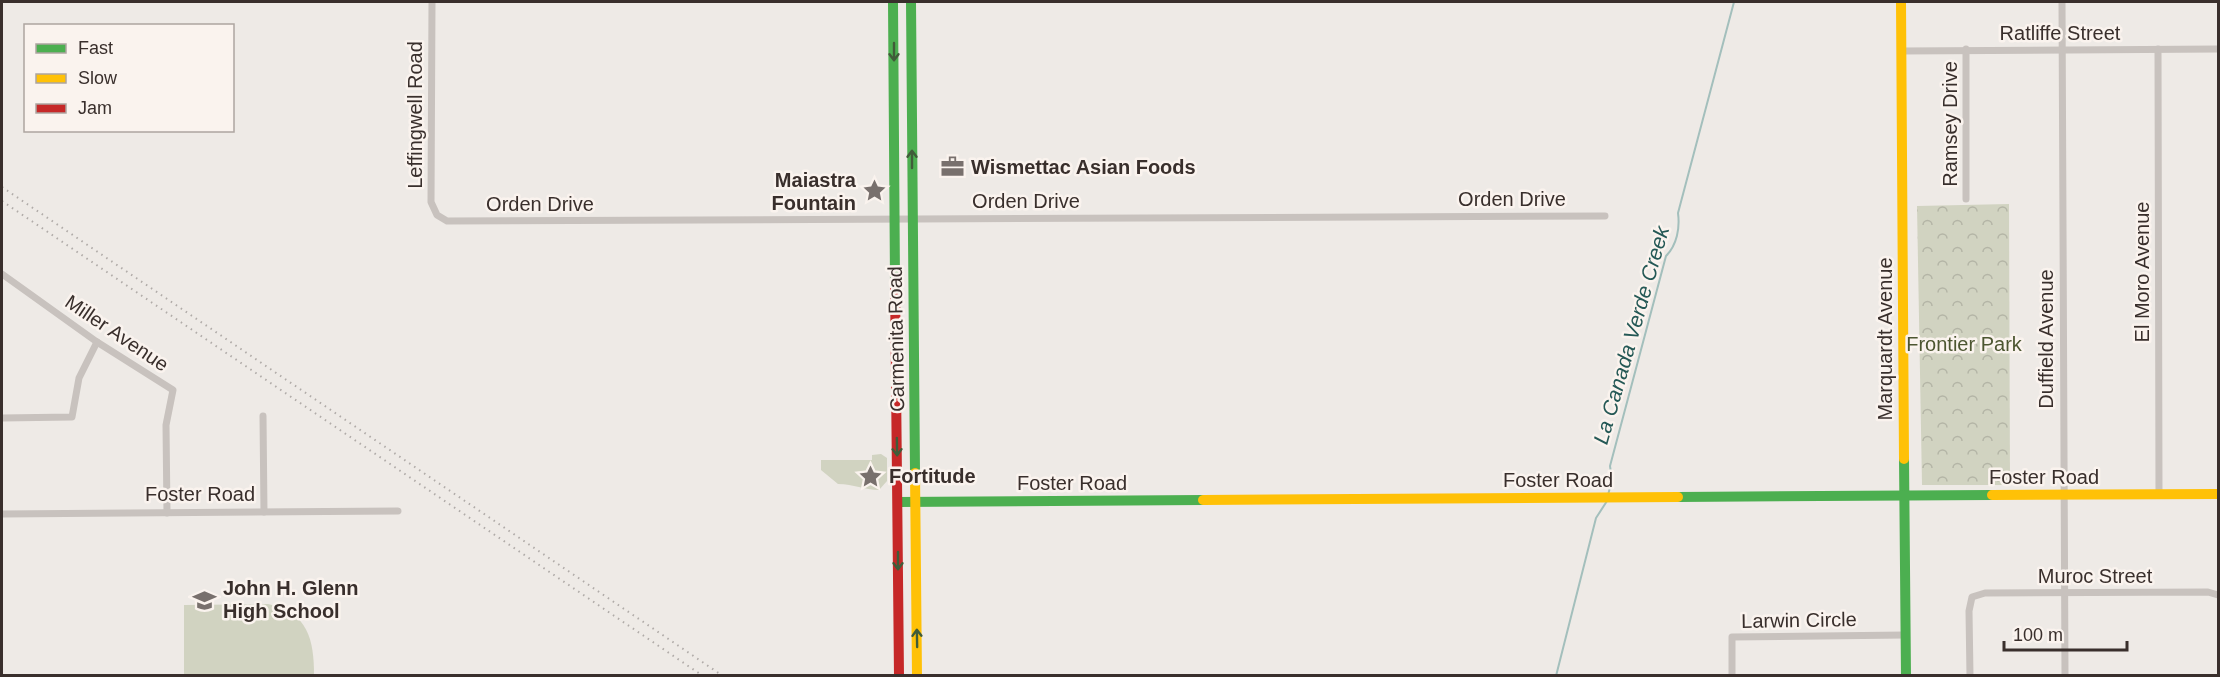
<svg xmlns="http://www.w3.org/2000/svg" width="2220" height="677" viewBox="0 0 2220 677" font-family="Helvetica,sans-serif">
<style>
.grass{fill:#d1d3c1}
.park{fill:url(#park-crowns)}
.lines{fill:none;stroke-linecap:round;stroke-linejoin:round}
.stream{stroke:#a3bfbc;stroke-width:2}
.street{stroke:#c8c2be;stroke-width:7}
.fast{stroke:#4caf50;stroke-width:10}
.slow{stroke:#ffc107;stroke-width:10}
.jam{stroke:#c62828;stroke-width:10}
.rail{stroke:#b0aba8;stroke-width:2;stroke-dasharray:1.5 4.5;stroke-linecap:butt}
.oneway{stroke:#405c39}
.labels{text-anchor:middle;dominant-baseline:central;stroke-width:5;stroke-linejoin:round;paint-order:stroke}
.street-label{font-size:20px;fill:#392f2c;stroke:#faf3ee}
.poi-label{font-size:20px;font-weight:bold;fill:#392f2c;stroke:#faf3ee;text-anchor:start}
.park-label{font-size:20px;fill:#4c5631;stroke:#faf3ee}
.water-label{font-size:21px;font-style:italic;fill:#245855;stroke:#faf3ee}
</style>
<defs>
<pattern id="park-crowns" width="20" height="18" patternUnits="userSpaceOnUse" patternTransform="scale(1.5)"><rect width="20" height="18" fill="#d1d3c1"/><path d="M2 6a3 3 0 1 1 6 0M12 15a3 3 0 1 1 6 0" fill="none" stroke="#b4b5a6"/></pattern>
</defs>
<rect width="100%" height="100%" fill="#eeeae6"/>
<g class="grass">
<path d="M881,454L887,458V481L879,490C864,490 854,484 838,484L821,470V460H872V455Z"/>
<path d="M268,604C308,612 314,640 314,675H184V605Z"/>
</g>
<polygon class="park" points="2009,204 2010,485 1922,485 1917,206"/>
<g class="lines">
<g class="stream">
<path d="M1608,495L1612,480L1610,466L1666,256C1677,245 1680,228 1678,213L1734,2"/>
<polyline points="1556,676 1596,518 1607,501"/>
</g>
<g class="street">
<polyline points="432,2 431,202 437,215 447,221 1605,216"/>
<polyline points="2062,2 2065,676"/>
<polyline points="1966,49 1966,199"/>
<polyline points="2158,49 2159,494"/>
<polyline points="1902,51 2218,49"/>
<polyline points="2,274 97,342 173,390 166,425 167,513"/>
<polyline points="263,416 264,512"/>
<polyline points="2,418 72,417 79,378 97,342"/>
<polyline points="2,514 398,511"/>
<polyline points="1732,676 1732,637 1905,635"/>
<polyline points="1970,676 1969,611 1972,597 1985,593 2208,592 2218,595"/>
</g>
<g class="fast">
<polyline points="893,2 895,282"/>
<polyline points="911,2 915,473"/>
<polyline points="1904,459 1906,676"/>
<polyline points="1678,497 1992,495"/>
<polyline points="898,502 1203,500"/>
</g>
<g class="slow">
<polyline points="1901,2 1904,459"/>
<polyline points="915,473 917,676"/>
<polyline points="1992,495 2218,494"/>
<polyline points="1203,500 1678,497"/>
</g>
<polyline class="jam" points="895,282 899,676"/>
<g class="rail">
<polyline points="2,187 723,676"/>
<polyline points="2,201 703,676"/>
</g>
</g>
<defs><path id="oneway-shaft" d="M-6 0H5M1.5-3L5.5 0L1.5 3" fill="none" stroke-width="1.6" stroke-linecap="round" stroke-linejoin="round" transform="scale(1.5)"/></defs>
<g class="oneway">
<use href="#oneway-shaft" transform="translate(894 52) rotate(90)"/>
<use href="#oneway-shaft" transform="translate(912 159) rotate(-90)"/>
<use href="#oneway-shaft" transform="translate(897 447) rotate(89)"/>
<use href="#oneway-shaft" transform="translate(898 561) rotate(90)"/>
<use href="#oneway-shaft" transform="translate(917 638) rotate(-91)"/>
</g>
<defs>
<symbol id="office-bare" viewBox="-9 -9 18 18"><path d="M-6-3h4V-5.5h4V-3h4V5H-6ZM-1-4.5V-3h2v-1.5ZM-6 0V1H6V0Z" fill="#78706d" stroke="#faf3ee" stroke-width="2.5" paint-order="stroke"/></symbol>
<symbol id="sight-bare" viewBox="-9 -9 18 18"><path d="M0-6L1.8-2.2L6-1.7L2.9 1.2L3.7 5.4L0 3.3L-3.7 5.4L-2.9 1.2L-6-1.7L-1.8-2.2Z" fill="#78706d" stroke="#faf3ee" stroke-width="2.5" paint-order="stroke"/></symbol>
<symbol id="school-bare" viewBox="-9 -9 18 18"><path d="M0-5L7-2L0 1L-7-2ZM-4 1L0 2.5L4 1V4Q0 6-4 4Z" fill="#78706d" stroke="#faf3ee" stroke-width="2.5" paint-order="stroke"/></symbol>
</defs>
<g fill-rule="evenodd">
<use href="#office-bare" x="936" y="150" width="33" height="33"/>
<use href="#sight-bare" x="858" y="174" width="33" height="33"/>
<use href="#sight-bare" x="854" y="460" width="33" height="33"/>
<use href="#school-bare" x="188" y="584" width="33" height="33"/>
</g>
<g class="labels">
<g class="street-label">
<text x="2060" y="33">Ratliffe Street</text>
<text transform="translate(415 115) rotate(-90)">Leffingwell Road</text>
<text transform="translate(1950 124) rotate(-90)">Ramsey Drive</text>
<text x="1512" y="199">Orden Drive</text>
<text x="1026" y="201">Orden Drive</text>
<text x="540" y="204">Orden Drive</text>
<text transform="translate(2142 272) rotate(-90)">El Moro Avenue</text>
<text transform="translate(117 333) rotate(34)">Miller Avenue</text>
<text transform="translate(896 339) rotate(-91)">Carmenita Road</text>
<text transform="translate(1885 339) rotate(-90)">Marquardt Avenue</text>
<text transform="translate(2046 339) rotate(-90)">Duffield Avenue</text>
<text x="2044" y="477">Foster Road</text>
<text x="1558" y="480">Foster Road</text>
<text x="1072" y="483">Foster Road</text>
<text x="200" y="494">Foster Road</text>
<text x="2095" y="576">Muroc Street</text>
<text transform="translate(1799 620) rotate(-1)">Larwin Circle</text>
</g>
<g class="poi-label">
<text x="971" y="167">Wismettac Asian Foods</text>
<text x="856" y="180" text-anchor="end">Maiastra<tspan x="856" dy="23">Fountain</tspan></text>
<text x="889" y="476">Fortitude</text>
<text x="223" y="588">John H. Glenn<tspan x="223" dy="23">High School</tspan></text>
</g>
<g class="park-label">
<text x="1964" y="344">Frontier Park</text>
</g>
<g class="water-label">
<text transform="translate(1631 335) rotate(-74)">La Canada Verde Creek</text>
</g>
</g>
<rect width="2220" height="677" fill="none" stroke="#392f2c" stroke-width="6"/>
<rect x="24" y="24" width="210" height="108" fill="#faf3ee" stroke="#ada5a0" stroke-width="1.5"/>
<rect x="36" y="44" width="30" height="9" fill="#4caf50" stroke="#ada5a0" stroke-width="1.5"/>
<text x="78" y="54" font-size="18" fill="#392f2c">Fast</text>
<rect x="36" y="74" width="30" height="9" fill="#ffc107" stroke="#ada5a0" stroke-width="1.5"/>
<text x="78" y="84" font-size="18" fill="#392f2c">Slow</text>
<rect x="36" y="104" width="30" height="9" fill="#c62828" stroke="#ada5a0" stroke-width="1.5"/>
<text x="78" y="114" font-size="18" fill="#392f2c">Jam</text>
<path d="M2004 641v9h123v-9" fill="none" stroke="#392f2c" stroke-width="3"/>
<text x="2013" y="641" font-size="18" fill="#392f2c" stroke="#faf3ee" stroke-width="4.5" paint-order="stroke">100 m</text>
</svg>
